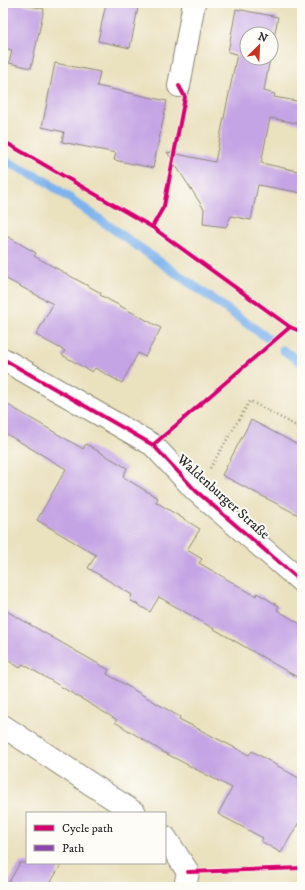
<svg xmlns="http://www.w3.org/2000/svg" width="305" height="890" viewBox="0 0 305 890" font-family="'IM FELL DW Pica',serif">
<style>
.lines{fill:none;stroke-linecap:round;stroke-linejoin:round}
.stream{stroke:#7eb3ec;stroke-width:9}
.building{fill:#c4a4e4}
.street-casing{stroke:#8a8675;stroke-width:24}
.path{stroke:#8a8675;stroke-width:2.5;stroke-dasharray:1 3;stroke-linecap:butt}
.street{stroke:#fff;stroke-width:22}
.quiet{stroke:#8e44ad;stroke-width:3;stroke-dasharray:6 3;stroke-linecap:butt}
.cycleway-casing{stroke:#fdfcf7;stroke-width:6}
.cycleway{stroke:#d6006c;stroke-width:4}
.labels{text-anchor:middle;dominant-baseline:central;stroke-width:4;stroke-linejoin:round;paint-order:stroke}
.street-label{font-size:14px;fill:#2b2b2b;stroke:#fdfcf7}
</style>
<rect width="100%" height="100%" fill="#fdfcf7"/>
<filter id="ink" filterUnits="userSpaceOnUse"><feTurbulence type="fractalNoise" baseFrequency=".025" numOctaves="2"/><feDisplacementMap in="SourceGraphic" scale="8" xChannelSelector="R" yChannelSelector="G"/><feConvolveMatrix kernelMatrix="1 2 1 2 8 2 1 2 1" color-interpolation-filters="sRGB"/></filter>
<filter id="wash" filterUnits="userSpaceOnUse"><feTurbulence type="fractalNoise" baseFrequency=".012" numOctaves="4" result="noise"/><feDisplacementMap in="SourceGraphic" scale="16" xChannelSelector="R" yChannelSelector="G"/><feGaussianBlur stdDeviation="0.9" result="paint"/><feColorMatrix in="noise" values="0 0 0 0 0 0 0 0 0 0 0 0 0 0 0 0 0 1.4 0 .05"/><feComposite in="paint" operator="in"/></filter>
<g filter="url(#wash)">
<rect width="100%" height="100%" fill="#eae1bf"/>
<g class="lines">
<g class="stream">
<polyline points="3,160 44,180 269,339"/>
<polyline points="283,350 302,363"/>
</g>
</g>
<g id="blocks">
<g class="building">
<polygon points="3,3 18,3 44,9 31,68 9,63 12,50 3,48"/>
<polygon points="106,3 139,3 130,48 98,41"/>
<polygon points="236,9 278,17 271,53 271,34 247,34 247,58 270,58 264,91 275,94 274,97 302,102 302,124 270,118 261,163 302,172 302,193 258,185 251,220 231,216 226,227 203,224 204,209 167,152 215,162 237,54 228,52"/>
<polygon points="55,63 100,72 97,86 167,101 153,168 114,160 116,153 62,142 64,132 42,127"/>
<polygon points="3,234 36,253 34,256 101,293 100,295 161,328 145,357 138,353 122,383 95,368 92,372 62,355 65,351 36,335 53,304 3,277"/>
<polygon points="3,402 83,449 86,444 127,468 123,477 158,498 156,502 200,529 187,550 202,559 199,563 256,596 257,593 279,606 277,610 302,625 302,680 159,597 150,612 130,600 132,595 88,568 96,555 37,520 66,469 3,432"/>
<polygon points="251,420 302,447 302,517 222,475"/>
<polygon points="3,609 109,670 107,674 180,717 179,719 249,755 252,751 302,780 302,817 281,853 261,841 263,838 218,814 232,788 163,752 115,722 117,720 23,664 20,668 3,657"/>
<polygon points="20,863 62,863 48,887 6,887"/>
</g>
</g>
</g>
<g filter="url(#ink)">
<use href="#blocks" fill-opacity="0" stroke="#8a8675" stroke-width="1"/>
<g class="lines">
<defs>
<g id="street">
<polyline points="179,86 194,3"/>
<polyline points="3,359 153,445 196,491 302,582"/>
<polyline points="3,726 135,813"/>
<polyline points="165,837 188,872 185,887"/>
</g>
</defs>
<use href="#street" class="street-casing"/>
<g class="path">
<polyline points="152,227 164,206 182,111"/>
<polyline points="173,427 290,327"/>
<polyline points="210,468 250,401 302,429"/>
<polyline points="212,871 302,868"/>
</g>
<use href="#street" class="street"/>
<polyline class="quiet" points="300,3 302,3"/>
<defs>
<g id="cycleway">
<polyline points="3,141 152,227 290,327 302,332"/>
<polyline points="152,227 164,206 185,97 179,86"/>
<polyline points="3,359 153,445 196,491 302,582"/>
<polyline points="153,445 290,327"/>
<polyline points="188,872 302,868"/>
</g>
</defs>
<use href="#cycleway" class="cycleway-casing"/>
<use href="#cycleway" class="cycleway"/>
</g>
</g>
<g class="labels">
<g class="street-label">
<text transform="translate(223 497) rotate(42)">Waldenburger Straße</text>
</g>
</g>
<rect width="305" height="890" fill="none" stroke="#fdfcf7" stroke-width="16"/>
<rect x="26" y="812" width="140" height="52" fill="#fdfcf7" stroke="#a9a8a5"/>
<rect x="34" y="825" width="20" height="6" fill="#d6006c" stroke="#a9a8a5"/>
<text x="62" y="832" font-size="12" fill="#2b2b2b">Cycle path</text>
<rect x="34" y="845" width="20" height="6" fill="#8e44ad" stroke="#a9a8a5"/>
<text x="62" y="852" font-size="12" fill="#2b2b2b">Path</text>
<g transform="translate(259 46) rotate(24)"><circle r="19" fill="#fdfcf7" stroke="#a9a8a5"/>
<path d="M0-3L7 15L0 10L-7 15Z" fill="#c8321e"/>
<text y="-6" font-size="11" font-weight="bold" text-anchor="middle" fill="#2b2b2b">N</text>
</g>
</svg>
